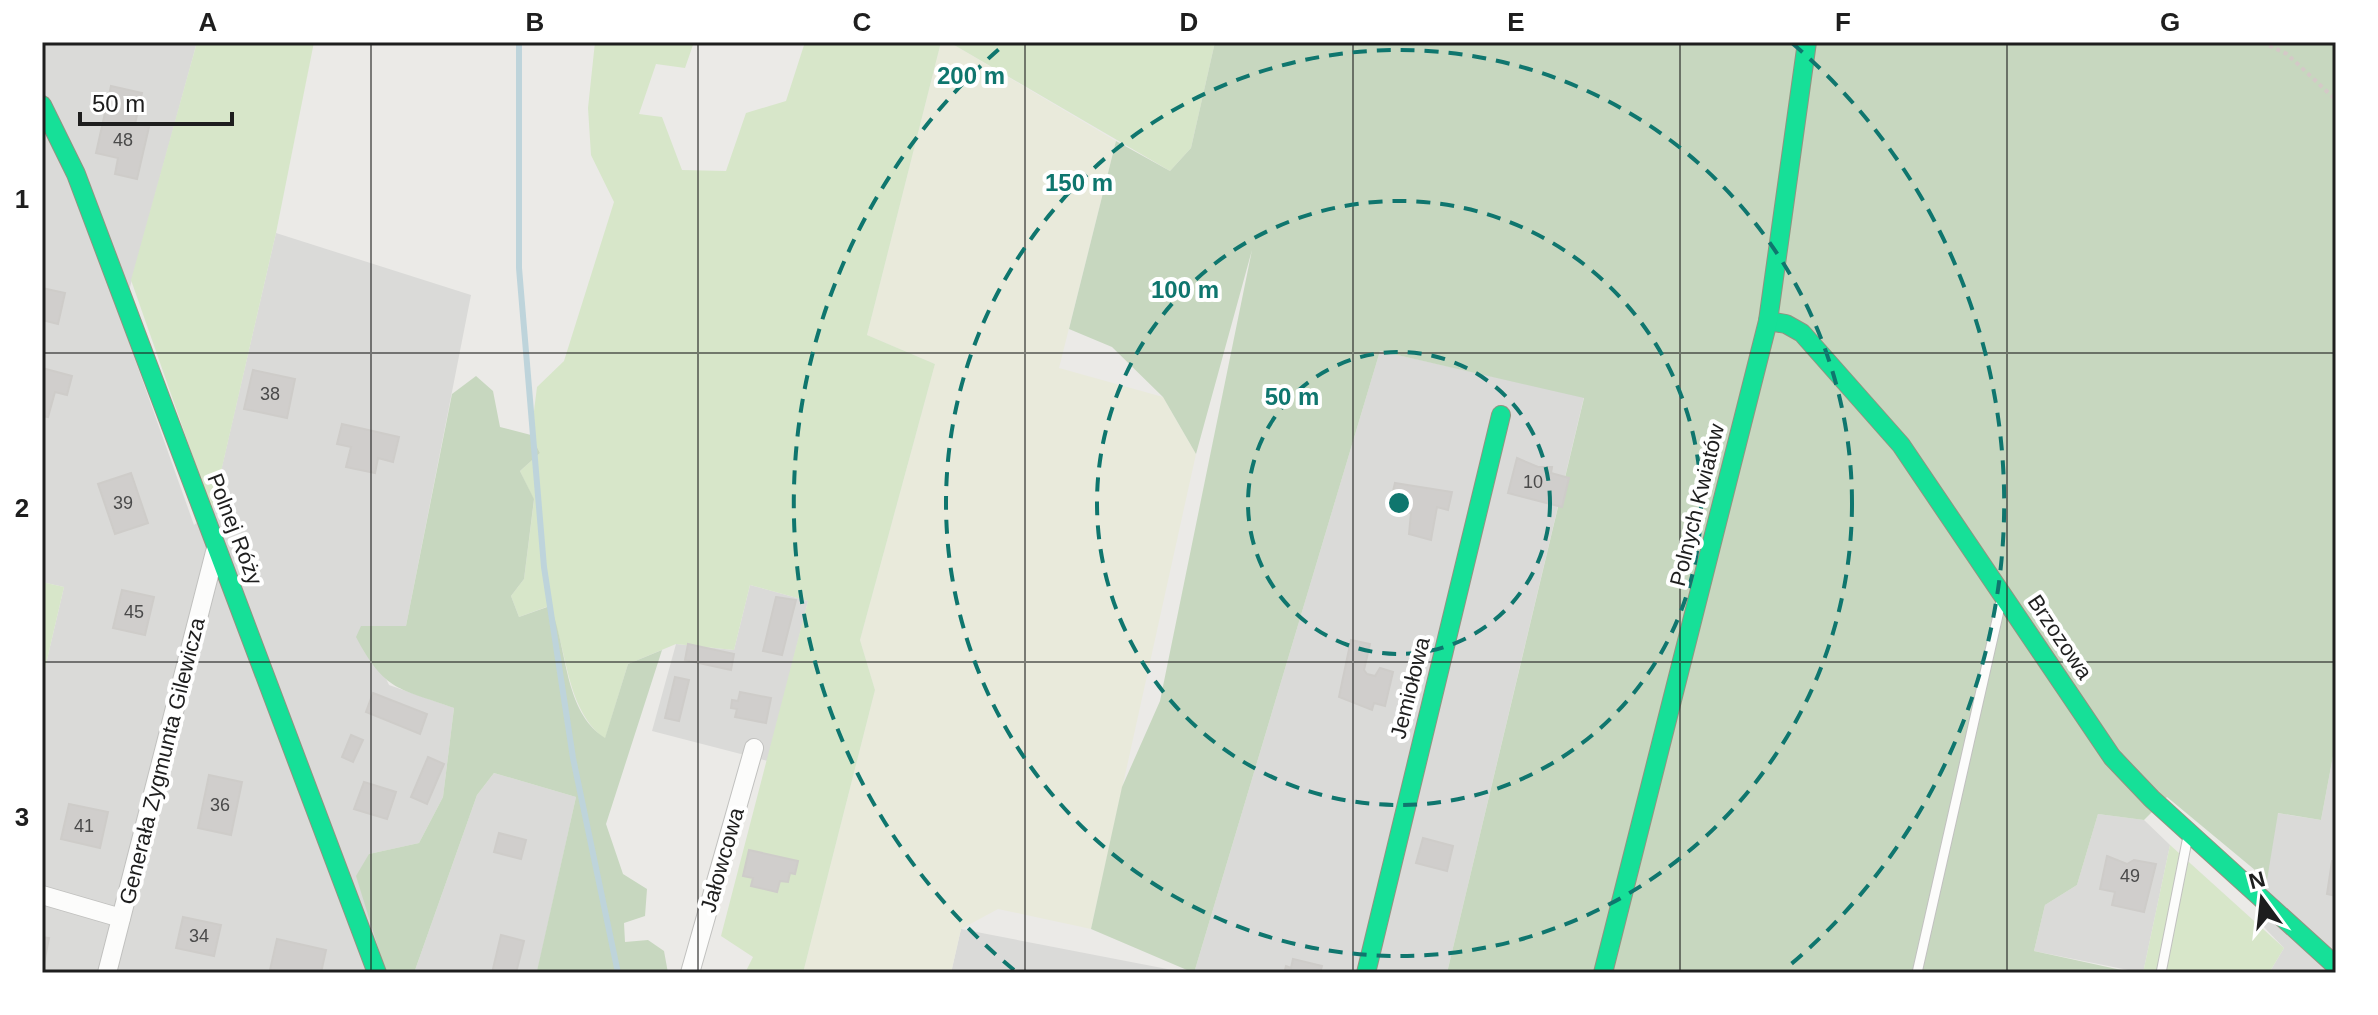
<svg xmlns="http://www.w3.org/2000/svg" width="2378" height="1015" viewBox="0 0 2378 1015" font-family="Helvetica,sans-serif">
<style>
.residential{fill:#dadad8}
.farmland{fill:#e9eadb}
.grass{fill:#d7e6c9}
.forest{fill:#c7d7bf}
.lines{fill:none;stroke-linecap:round;stroke-linejoin:round}
.stream{stroke:#bed4db;stroke-width:6}
.building{fill:#d0cecc;stroke:#ceccc9;stroke-width:2}
.lane-casing{stroke:#c1c1bf;stroke-width:11}
.street-casing{stroke:#c1c1bf;stroke-width:20}
.fast-casing{stroke:#919381;stroke-width:20}
.path{stroke:#d4c9c7;stroke-width:4;stroke-dasharray:4 4;stroke-linecap:butt}
.lane{stroke:#fcfcfb;stroke-width:9}
.street{stroke:#fcfcfb;stroke-width:18}
.fast{stroke:#16e098;stroke-width:18}
.grid{fill:none;stroke:#1e1e1e;stroke-width:2;stroke-opacity:0.55}
.ring{fill:none;stroke:#0f766e;stroke-width:4;stroke-dasharray:14 10}
.labels{text-anchor:middle;dominant-baseline:central;stroke-width:8;stroke-linejoin:round;paint-order:stroke}
.number-label{font-size:18px;fill:#4a4a4a}
.street-label{font-size:22px;fill:#1e1e1e;stroke:#fff}
.centre{fill:#0f766e;stroke:#fff;stroke-width:4}
.ring-label{font-size:24px;text-anchor:middle;font-weight:bold;fill:#0f766e;stroke:#fff;stroke-width:8;stroke-linejoin:round;paint-order:stroke}
.neatline{fill:none;stroke:#1e1e1e;stroke-width:3}
.grid-label{font-size:26px;text-anchor:middle;font-weight:bold;fill:#1e1e1e}
</style>
<rect width="100%" height="100%" fill="#ebeae7"/>
<g class="residential">
<polygon points="42,42 197,42 121,320 194,525 212,510 276,233 471,295 406,626 361,626 389,685 454,708 443,797 419,843 369,854 386,973 42,973 42,681 64,587 42,582"/>
<polygon points="1380,351 1584,397 1447,973 1194,973"/>
<polygon points="750,585 808,601 768,761 652,731 676,644 734,650"/>
<polygon points="2336,740 2336,973 2269,973 2284,948 2258,921 2277,813 2321,820"/>
<polygon points="494,773 576,797 537,973 414,973 477,795"/>
<polygon points="2098,814 2144,820 2170,845 2143,973 2034,951 2045,905 2077,885"/>
<polygon points="961,929 1188,973 951,973"/>
</g>
<polygon class="farmland" points="941,42 949,42 1116,141 1059,368 1163,397 1196,454 1091,929 998,909 961,929 951,973 803,973 875,690 860,640 935,364 867,335"/>
<g class="grass">
<polygon points="197,42 314,42 276,233 212,511 131,280"/>
<path d="M595,42H694L685,68L656,64L639,114L662,117L682,170L726,171L746,113L786,101L805,42H941L867,335L935,364L860,640L875,690L803,973H745L753,957L721,936L808,601L750,585L734,650L676,644L628,664L605,739C564,707 569,651 549,606L519,617L511,596L524,579L534,500L520,471L540,453L531,435L537,387L564,361L614,202L591,155L588,108Z"/>
<polygon points="949,42 1215,42 1191,148 1170,171"/>
<polygon points="42,582 64,587 42,681"/>
<polygon points="2170,845 2284,948 2269,973 2143,973"/>
</g>
<g class="forest">
<polygon points="1215,42 2336,42 2336,740 2321,820 2278,813 2267,880 2167,797 2144,820 2098,814 2077,885 2045,905 2034,951 2135,973 1447,973 1584,398 1380,351 1194,973 1091,929 1122,787 1160,701 1252,250 1196,454 1163,397 1112,347 1069,329 1116,141 1170,171 1191,148"/>
<path d="M476,376L493,391L500,427L531,435L540,453L520,471L534,499L524,579L511,596L519,617L550,606C568,648 563,711 605,738L628,664L662,650L606,824L623,874L647,889L645,916L624,923L625,942L648,940L664,951L668,973L537,971L576,797L494,773L477,795L414,973H386L356,876L369,854L419,843L443,797L454,708C399,688 385,692 356,637L361,626H406L452,394Z"/>
</g>
<g class="lines">
<polyline class="stream" points="519,42 519,268 544,567 573,758 618,973"/>
</g>
<g class="building">
<polygon points="111,86 142,93 135,124 149,127 137,179 115,174 118,158 96,153"/>
<polygon points="42,288 65,293 58,324 42,320"/>
<polygon points="42,368 72,376 67,395 55,392 48,417 42,416"/>
<polygon points="253,370 295,379 287,418 244,409"/>
<polygon points="342,424 399,437 393,462 378,458 375,473 346,467 351,447 337,444"/>
<polygon points="1517,458 1538,467 1552,467 1551,473 1569,478 1562,507 1508,493"/>
<polygon points="131,473 148,523 115,534 98,484"/>
<polygon points="1395,483 1452,492 1448,510 1437,507 1431,540 1409,534 1411,513 1389,508"/>
<polygon points="122,590 154,597 145,635 113,628"/>
<polygon points="776,597 796,600 782,655 763,651"/>
<polygon points="1351,640 1370,644 1364,670 1367,674 1375,676 1380,668 1393,672 1385,706 1374,703 1372,710 1339,697"/>
<polygon points="688,644 734,654 731,670 685,660"/>
<polygon points="675,677 689,680 679,721 665,718"/>
<polygon points="740,692 771,698 766,723 735,717 737,709 731,708 732,700 738,701"/>
<polygon points="373,693 427,714 420,734 366,712"/>
<polygon points="351,735 363,740 353,762 342,757"/>
<polygon points="428,757 444,764 427,804 411,797"/>
<polygon points="209,775 242,782 231,835 198,828"/>
<polygon points="364,782 396,792 387,819 354,809"/>
<polygon points="69,804 108,812 100,848 61,839"/>
<polygon points="499,833 526,840 521,859 494,852"/>
<polygon points="1423,838 1453,846 1447,871 1416,863"/>
<polygon points="749,850 798,861 795,874 790,873 788,882 780,881 777,892 751,886 753,878 743,876"/>
<polygon points="2107,856 2127,864 2134,860 2156,864 2144,912 2112,905 2115,892 2100,889"/>
<polygon points="2332,861 2336,861 2336,896 2327,894"/>
<polygon points="183,917 221,925 214,956 176,948"/>
<polygon points="501,935 524,941 516,973 492,973"/>
<polygon points="42,937 49,938 42,973"/>
<polygon points="277,939 326,950 321,973 270,970"/>
<polygon points="1293,959 1322,966 1320,973 1284,973 1286,966 1291,968"/>
</g>
<g class="lines">
<defs>
<g id="lane">
<polyline points="1917,973 2001,602"/>
<polyline points="2161,973 2188,836"/>
</g>
<g id="street">
<polyline points="42,895 121,918"/>
<polyline points="107,973 216,548"/>
<polyline points="690,973 754,748"/>
</g>
<g id="fast">
<polyline points="42,105 76,174 377,973"/>
<polyline points="1768,321 1786,324 1802,333 1901,445 2112,757 2152,799 2336,966"/>
<polyline points="1366,973 1501,415"/>
<polyline points="1603,973 1768,321 1807,42"/>
</g>
</defs>
<use href="#lane" class="lane-casing"/>
<use href="#street" class="street-casing"/>
<use href="#fast" class="fast-casing"/>
<polyline class="path" points="2262,42 2287,54 2336,100"/>
<use href="#lane" class="lane"/>
<use href="#street" class="street"/>
<use href="#fast" class="fast"/>
</g>
<path class="grid" d="M371,42V973M698,42V973M1025,42V973M1353,42V973M1680,42V973M2007,42V973M42,353H2336M42,662H2336"/>
<g class="ring">
<circle cx="1399" cy="503" r="151"/>
<circle cx="1399" cy="503" r="302"/>
<circle cx="1399" cy="503" r="453"/>
<path d="M1014 970A605 605 0 0 1 1006 43M1792 43A605 605 0 0 1 1784 970"/>
</g>
<g class="labels">
<g class="number-label">
<text x="123" y="140">48</text>
<text x="270" y="394">38</text>
<text x="1533" y="482">10</text>
<text x="123" y="503">39</text>
<text x="134" y="612">45</text>
<text x="220" y="805">36</text>
<text x="84" y="826">41</text>
<text x="2130" y="876">49</text>
<text x="199" y="936">34</text>
</g>
<g class="street-label">
<text transform="translate(1697 505) rotate(-76)">Polnych Kwiatów</text>
<text transform="translate(235 529) rotate(69)">Polnej Róży</text>
<text transform="translate(2060 637) rotate(56)">Brzozowa</text>
<text transform="translate(1410 688) rotate(-76)">Jemiołowa</text>
<text transform="translate(162 761) rotate(-76)">Generała Zygmunta Gilewicza</text>
<text transform="translate(722 860) rotate(-74)">Jałowcowa</text>
</g>
</g>
<circle cx="1399" cy="503" r="12" class="centre"/>
<g class="ring-label">
<text x="971" y="84">200 m</text>
<text x="1079" y="191">150 m</text>
<text x="1185" y="298">100 m</text>
<text x="1292" y="405">50 m</text>
</g>
<rect width="2378" height="1015" fill="none" stroke="#ffffff" stroke-width="88"/>
<g transform="translate(2262 899) rotate(345)" stroke="#ffffff" stroke-width="6" paint-order="stroke">
<path d="M0-6L14 30L0 20L-14 30Z" fill="#1e1e1e"/>
<text y="-12" font-size="22" font-weight="bold" text-anchor="middle" fill="#1e1e1e">N</text>
</g>
<path d="M80 112v12h152v-12" fill="none" stroke="#1e1e1e" stroke-width="4"/>
<text x="92" y="112" font-size="24" fill="#1e1e1e" stroke="#ffffff" stroke-width="6" paint-order="stroke">50 m</text>
<rect x="44" y="44" width="2290" height="927" class="neatline"/>
<g class="grid-label">
<text x="208" y="31">A</text>
<text x="535" y="31">B</text>
<text x="862" y="31">C</text>
<text x="1189" y="31">D</text>
<text x="1516" y="31">E</text>
<text x="1843" y="31">F</text>
<text x="2170" y="31">G</text>
<text x="22" y="208">1</text>
<text x="22" y="517">2</text>
<text x="22" y="826">3</text>
</g>
</svg>
